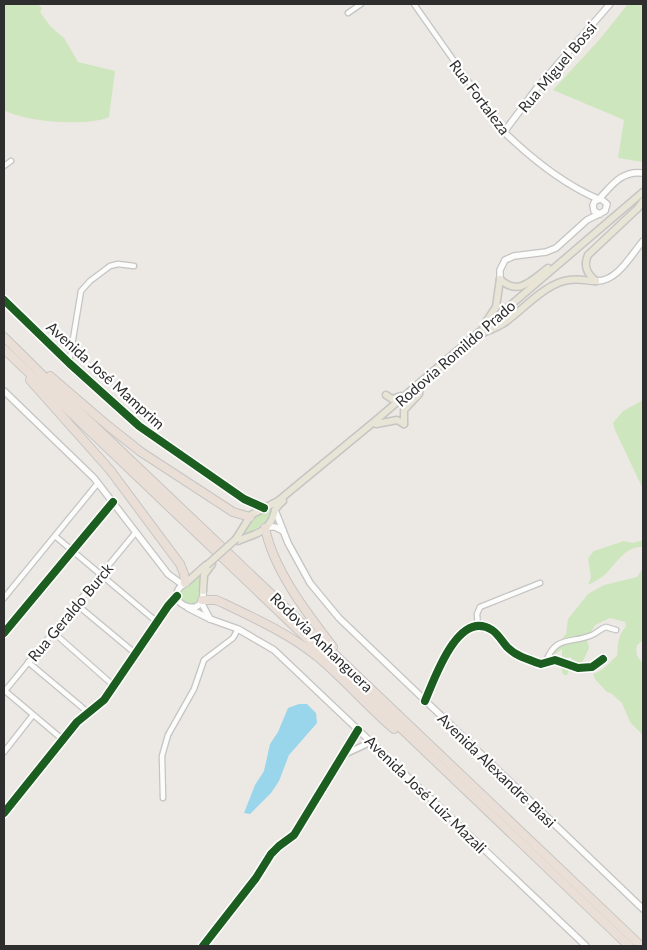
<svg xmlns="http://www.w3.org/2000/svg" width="647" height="950" viewBox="0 0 647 950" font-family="Lato,sans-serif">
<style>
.green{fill:#cee6be}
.water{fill:#99d6ec}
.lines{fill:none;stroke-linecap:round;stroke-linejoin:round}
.minor-casing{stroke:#c5c4c5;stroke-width:7}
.tertiary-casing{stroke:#c5c4c5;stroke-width:8}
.secondary-casing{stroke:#c5c4c5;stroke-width:8}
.primary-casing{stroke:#c6c5c4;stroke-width:9}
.motorway-casing{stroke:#c6c5c4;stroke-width:10}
.minor{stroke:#fcfcfb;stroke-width:4.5}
.tertiary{stroke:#fcfcfb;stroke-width:5}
.secondary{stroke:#fcfcfb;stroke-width:5.5}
.primary{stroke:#e8e4d6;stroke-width:6}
.motorway{stroke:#eadfd6;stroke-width:8}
.primary-bridge-casing{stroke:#c6c5c4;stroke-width:9;stroke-linecap:butt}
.primary-bridge{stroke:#e8e4d6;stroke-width:6}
.cycleway-casing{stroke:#fff;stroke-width:11}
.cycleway{stroke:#1b5e20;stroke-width:8}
.labels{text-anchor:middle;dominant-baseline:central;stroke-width:4.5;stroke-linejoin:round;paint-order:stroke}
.street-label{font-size:15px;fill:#2e2e2e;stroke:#fff}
</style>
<rect width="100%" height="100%" fill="#ece8e4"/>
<g class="green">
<path d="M4,4H37L42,8L40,12L50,26L64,38L78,62L115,71L109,117C88,127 24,122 4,110Z"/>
<polygon points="628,4 643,4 643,162 618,158 624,120 553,90 600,39"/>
<polygon points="643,400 643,489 615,430 613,423 623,411"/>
<polygon points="276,507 262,525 239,538 253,518"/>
<path d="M643,540V547C623,546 616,566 602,577C598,580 593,582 588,585L591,577L588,558L594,551L624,541L633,543Z"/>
<polygon points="205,568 201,597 194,604 188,605 181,598 181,589"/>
<path d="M643,568V640L637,645C635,654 637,657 643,663V735L630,722L622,703L611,693L607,692L595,679L593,674C604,671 609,662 617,656C618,644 618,635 626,626L625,622L610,618L595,625L587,639L589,648L582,663L578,664L570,657L565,659V662L569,671L567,675H564L562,672V649L551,657L549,649L563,642L561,640L566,634L568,619L588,594L604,585L637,577Z"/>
</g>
<polygon class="water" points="299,704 307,704 316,713 317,723 289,755 279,781 271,793 250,814 244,813 255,785 264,771 270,744 278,732 288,708"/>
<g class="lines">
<defs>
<g id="minor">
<polyline points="414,4 504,132"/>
<polyline points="348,13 361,4"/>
<polyline points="4,166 11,161"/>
<polyline points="69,363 81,291 90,281 110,266 118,264 134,266"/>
<polyline points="55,536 157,622"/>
<polyline points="4,598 98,483"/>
<polyline points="76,604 136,654"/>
<polyline points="478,627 477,614 480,607 540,583"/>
<polyline points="53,632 114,686"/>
<polyline points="4,633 113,502"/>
<polyline points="28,662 84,709 86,714"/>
<path d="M546,662C555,635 571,644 592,635C597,633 600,629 606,627L616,630"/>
<polyline points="4,690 62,739"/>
<polyline points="4,692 136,532"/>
<path d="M425,701C434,680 458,608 492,630C498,634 502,641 507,647C516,656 527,659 538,663L541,664L555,660L578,668L592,667L603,659"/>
<polyline points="4,752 33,715"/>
<polyline points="163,798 162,756 168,735 194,689 204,660 233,638 238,629"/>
<polyline points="4,813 77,722 104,700 168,606 177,596"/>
</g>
<g id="tertiary">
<polyline points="4,300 69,363 139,426 244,499 264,508"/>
<polyline points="343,755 371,742"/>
<polyline points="203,946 256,878 271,854 279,846 294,835 358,730"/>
</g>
<g id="secondary">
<path d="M598,199C563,184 531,158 504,132L537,88L610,4"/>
<path d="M599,199C612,185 622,170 643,173"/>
<polyline points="500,279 500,270 505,260 514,256 546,252 556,248 587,220 605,211 607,204 601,199 595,201 593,205 594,211 600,214"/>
<path d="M596,281C617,282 631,255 643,241"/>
<polyline points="4,391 94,478 168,574 183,585"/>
<polyline points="275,510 288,543 310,583 339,618 643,909"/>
<polyline points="266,527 275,527 283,531"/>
<path d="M185,583C158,601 206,623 203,591"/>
<polyline points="201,602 210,619"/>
<polyline points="188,608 210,619 238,629 274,650 586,946"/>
</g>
<g id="primary">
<path d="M500,279C518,297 532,280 548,268"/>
<path d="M596,281C587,274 583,266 588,255L638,208L643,201"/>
<polyline points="486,322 496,307 500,279"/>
<path d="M483,333C490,330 498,327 504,323C523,310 545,283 569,280C578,278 587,281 596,281"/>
<polyline points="386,395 392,399 401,396"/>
<polyline points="376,424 397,420 404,424"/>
<polyline points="404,424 404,410 419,394 420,386"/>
<polyline points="236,539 251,515 278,501 375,421 643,192"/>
<path d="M238,541C250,535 264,534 271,521C276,512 273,509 283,501"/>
<polyline points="187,582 206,565"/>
<polyline points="203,591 204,575 212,564"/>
</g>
<g id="motorway">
<polyline points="4,337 81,413 641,946"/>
<polyline points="4,349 629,946"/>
<polyline points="50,376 107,425 141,452 233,512 250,517"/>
<polyline points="30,380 110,470 180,564 184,574 185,583"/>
<path d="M265,528C274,571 307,613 333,647"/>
<path d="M202,600H216L223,603C256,619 290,634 319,658C345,680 368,707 394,729"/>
</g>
</defs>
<use href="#minor" class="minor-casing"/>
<use href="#tertiary" class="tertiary-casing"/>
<use href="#secondary" class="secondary-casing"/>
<use href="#primary" class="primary-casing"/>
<use href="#motorway" class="motorway-casing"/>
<use href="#minor" class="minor"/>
<use href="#tertiary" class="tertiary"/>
<use href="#secondary" class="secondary"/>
<use href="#primary" class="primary"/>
<use href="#motorway" class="motorway"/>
<defs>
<polyline id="primary-bridge" points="207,565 236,539"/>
</defs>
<use href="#primary-bridge" class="primary-bridge-casing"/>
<use href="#primary-bridge" class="primary-bridge"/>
<defs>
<g id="cycleway">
<polyline points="4,300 69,363 139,426 244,499 264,508"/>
<polyline points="4,633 113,502"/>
<path d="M425,701C434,680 458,608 492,630C498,634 502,641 507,647C516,656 527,659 538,663L541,664L555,660L578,668L592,667L603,659"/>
<polyline points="4,813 77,722 104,700 168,606 177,596"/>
<polyline points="203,946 256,878 271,854 279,846 294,835 358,730"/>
</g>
</defs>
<use href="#cycleway" class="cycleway-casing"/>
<use href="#cycleway" class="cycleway"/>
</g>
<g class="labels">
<g class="street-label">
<text transform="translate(557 67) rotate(-50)">Rua Miguel Bossi</text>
<text transform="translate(480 97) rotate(53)">Rua Fortaleza</text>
<text transform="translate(455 353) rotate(-41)">Rodovia Romildo Prado</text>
<text transform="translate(106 375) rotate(42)">Avenida José Mamprim</text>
<text transform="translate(70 612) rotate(-50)">Rua Geraldo Burck</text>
<text transform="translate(322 642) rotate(44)">Rodovia Anhanguera</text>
<text transform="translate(497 770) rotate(44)">Avenida Alexandre Biasi</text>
<text transform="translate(426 794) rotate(44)">Avenida José Luiz Mazali</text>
</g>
</g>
<rect width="647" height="950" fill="none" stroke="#2e2e2e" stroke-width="10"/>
</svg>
